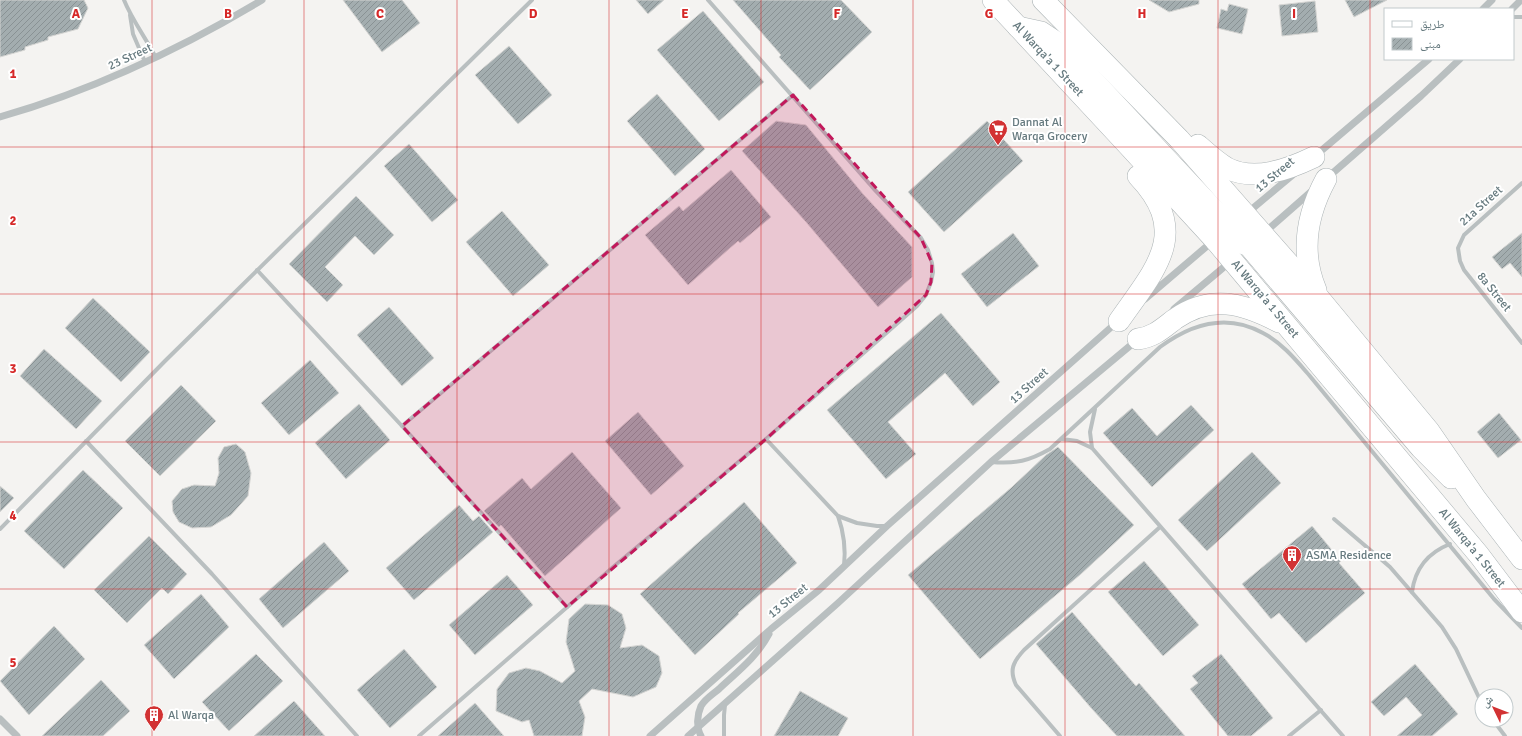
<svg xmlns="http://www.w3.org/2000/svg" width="1522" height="736" viewBox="0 0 1522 736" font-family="Signika,'Noto Naskh Arabic',sans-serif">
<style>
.building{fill:url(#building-hatch);stroke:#d5d5d3}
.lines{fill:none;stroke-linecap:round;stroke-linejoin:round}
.secondary-casing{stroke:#abb3b5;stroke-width:22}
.minor{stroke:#b9bfc0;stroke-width:4}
.tertiary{stroke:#b9bfc0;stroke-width:7}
.secondary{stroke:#fff;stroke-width:21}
.marked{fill:#c2185b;fill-opacity:0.2;stroke:#c2185b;stroke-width:3;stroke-dasharray:8 5;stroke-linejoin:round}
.grid{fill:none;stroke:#d62828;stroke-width:1;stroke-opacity:0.55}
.labels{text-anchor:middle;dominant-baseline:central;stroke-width:4;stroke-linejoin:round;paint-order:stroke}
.street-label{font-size:12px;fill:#667a7f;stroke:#fff}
.poi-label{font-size:12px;fill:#667a7f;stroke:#fff;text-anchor:start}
.grid-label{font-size:13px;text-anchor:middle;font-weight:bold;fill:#d62828;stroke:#fff;stroke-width:4;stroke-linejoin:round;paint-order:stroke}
</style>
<defs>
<pattern id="building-hatch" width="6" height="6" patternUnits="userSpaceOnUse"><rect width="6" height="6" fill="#a3adaf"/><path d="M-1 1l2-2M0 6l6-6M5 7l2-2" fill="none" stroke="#899294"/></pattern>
</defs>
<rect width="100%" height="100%" fill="#f4f3f1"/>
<g class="building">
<polygon points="0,0 84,0 88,8 78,29 48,37 48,40 25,47 25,50 0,57"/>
<polygon points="343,0 402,0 420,23 382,52"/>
<polygon points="636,0 664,0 648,14"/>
<polygon points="733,0 841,0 872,32 810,90 779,57 781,55"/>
<polygon points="1149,0 1199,0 1199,4 1169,12"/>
<polygon points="1345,0 1387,0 1354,17"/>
<polygon points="1315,1 1318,32 1282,36 1279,5"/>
<polygon points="1229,4 1248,9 1242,34 1217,28 1221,9 1227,11"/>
<polygon points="703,11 764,82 719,121 657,50"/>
<polygon points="509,46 552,95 518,124 475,75"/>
<polygon points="657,94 705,149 675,176 627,121"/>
<polygon points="776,121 806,125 863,194 912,247 912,277 878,307 806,222 742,151"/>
<polygon points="987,121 1023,161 944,232 908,192"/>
<polygon points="409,144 458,200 432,222 384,166"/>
<polygon points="731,170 771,217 740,243 738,241 688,285 645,235 679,206 683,211"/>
<polygon points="356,196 394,235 374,255 355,236 325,267 343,285 327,302 289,264"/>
<polygon points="502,211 549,265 513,296 466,242"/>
<polygon points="1013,233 1039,266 987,307 961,274"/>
<polygon points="1522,233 1522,277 1510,263 1502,269 1492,257"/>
<polygon points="93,298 150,352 121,382 65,328"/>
<polygon points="389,307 434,358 402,386 357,335"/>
<polygon points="941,313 1000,382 973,406 945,373 888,422 916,454 886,479 827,410"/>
<polygon points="44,349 102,401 76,429 20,376"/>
<polygon points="310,360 339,393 289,435 261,403"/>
<polygon points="181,385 216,421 160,476 125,441"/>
<polygon points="359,404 390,440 346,479 315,443"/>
<polygon points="1191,405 1214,430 1152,487 1103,433 1132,408 1157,436"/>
<polygon points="638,412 684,466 651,495 605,441"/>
<polygon points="1499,413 1521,440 1498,458 1477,432"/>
<polygon points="236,444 245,452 251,473 248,496 231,515 211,527 192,528 179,522 173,512 172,501 182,489 194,485 215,486 219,473 218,458 224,447"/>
<polygon points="1058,447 1134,525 1081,574 980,659 908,575 1012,487 1046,455"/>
<polygon points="572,452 621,508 545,576 501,525 499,527 484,511 522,478 531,489"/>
<polygon points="1252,452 1281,483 1207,551 1178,520"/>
<polygon points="83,470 123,508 64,569 24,531"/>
<polygon points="0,486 14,498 0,512"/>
<polygon points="744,502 797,563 738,613 739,614 695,655 640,594"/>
<polygon points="459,505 473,521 479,516 493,532 414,600 386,568"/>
<polygon points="1312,526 1341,561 1339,563 1365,593 1306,643 1279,613 1271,619 1242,584"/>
<polygon points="149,536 187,574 168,594 162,588 127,623 94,590"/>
<polygon points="324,542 349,571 283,628 259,599"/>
<polygon points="1144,561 1199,625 1163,656 1108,592"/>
<polygon points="507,575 533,605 475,655 449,625"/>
<polygon points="201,594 229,627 174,679 144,645"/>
<polygon points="585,604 608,605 622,614 626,628 620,648 642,645 659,656 662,673 656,687 633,697 592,689 579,701 585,717 582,736 534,736 529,720 522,722 496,711 497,689 509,673 526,668 540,671 562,683 575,671 566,642 569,619"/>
<polygon points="1072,612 1136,686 1139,683 1185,736 1117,736 1092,709 1036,644"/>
<polygon points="54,626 85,659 29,715 0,681"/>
<polygon points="404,649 437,687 390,728 357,690"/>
<polygon points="256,654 283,681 229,731 202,702"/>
<polygon points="1221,654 1273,718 1251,736 1228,736 1190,689 1198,683 1192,676"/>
<polygon points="1415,664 1458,714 1432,736 1397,736 1422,715 1406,697 1384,716 1371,702"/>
<polygon points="101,680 130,711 103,736 42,736"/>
<polygon points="800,691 848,718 838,736 774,736"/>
<polygon points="294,701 325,736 254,736"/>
<polygon points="475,703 504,736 438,736"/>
</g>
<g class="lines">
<defs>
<g id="secondary">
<polyline points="993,0 1126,143 1215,240 1479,555 1522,612"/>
<polyline points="1043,0 1179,139 1319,298 1429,431 1476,499 1522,559"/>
<polyline points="1018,27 1041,32 1059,44 1230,227 1240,234 1252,236"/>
<path d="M1198,145C1207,153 1217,162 1227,168C1255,182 1289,169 1314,157"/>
<polyline points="1215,240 1232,239 1249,246 1421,448 1451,478"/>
<path d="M1316,290C1300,252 1307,214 1326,179"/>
<path d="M1119,321C1155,269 1192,233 1138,176"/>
<path d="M1138,339C1154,337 1163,328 1175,319C1211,294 1243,303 1279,322"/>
</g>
</defs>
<use href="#secondary" class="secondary-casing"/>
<g class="minor">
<path d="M124,0C132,20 146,38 156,58"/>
<polyline points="130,15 133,34 145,62"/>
<polyline points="1513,17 1522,17"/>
<polyline points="1522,183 1464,235 1458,248 1460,261 1464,270 1522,343"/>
<polyline points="257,270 402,426 567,607"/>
<polyline points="402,426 793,95"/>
<polyline points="766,439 838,516 857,523 877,526 887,526"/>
<polyline points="1062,439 1077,441 1092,448 1343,736"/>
<polyline points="86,441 212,574 357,736"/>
<polyline points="1092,448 1090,432 1095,409"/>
<path d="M991,462C1016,464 1029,461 1050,449L1160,347C1191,324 1227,313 1263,333C1282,343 1296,360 1309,375L1494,599L1522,628"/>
<path d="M838,516C844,533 846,548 844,566"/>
<polyline points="1334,519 1390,567 1442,627 1456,649 1482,704"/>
<polyline points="0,529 165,361 532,0"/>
<path d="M1412,592C1415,569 1427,553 1450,544"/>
<polyline points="1493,720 1505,736"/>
<polyline points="419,736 612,568 766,439 917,306 926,295 931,282 933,272 932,263 928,250 921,238 874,189 708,0"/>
<polyline points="724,736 724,715 725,705"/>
<path d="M1060,736L1016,685C1009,670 1013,662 1024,650L1160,527"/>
<polyline points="1289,736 1321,710"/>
</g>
<g class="tertiary">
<polyline points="1483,9 1492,0"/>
<polyline points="1512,9 1521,0"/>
<path d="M0,117C93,90 179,50 262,0"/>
<polyline points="1315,156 1429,59"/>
<polyline points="1327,178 1421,96 1460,59"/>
<polyline points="1246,214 1295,173"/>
<polyline points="1264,233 1313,190"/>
<polyline points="1145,299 1213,241"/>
<polyline points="1174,309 1230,262"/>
<polyline points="0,719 17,736"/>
<polyline points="650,736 771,629 819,590 887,526 1117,322"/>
<polyline points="688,736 838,603 991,462 1137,340"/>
<path d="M701,736C696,727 697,715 701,706C705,699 713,694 719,689C737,672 757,657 769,634"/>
</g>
<use href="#secondary" class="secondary"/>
</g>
<path class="marked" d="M793,95L921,238L932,263L931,282L926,295L766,439L567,607L402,426Z"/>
<path class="grid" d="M152,0V736M304,0V736M457,0V736M609,0V736M761,0V736M913,0V736M1065,0V736M1218,0V736M1370,0V736M0,147H1522M0,294H1522M0,442H1522M0,589H1522"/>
<defs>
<symbol id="supermarket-pin" viewBox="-11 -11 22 30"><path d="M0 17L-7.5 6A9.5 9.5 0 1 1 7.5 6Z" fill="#d23233" stroke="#fff"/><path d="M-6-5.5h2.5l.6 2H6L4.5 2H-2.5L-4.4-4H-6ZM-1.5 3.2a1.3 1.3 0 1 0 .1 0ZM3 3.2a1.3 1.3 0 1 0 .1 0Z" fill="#fff"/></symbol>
<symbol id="building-pin" viewBox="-11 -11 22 30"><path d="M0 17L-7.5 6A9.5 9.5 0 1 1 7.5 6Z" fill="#d23233" stroke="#fff"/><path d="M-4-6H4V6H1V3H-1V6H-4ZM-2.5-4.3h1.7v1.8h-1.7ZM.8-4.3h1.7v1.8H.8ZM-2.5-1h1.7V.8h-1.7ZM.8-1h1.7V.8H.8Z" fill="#fff"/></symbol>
</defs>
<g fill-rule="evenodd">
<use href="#supermarket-pin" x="987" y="118" width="22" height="30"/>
<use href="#building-pin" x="1281" y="544" width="22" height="30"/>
<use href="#building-pin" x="143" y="704" width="22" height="30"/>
</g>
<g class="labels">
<g class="street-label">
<text transform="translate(130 57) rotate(-25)">23 Street</text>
<text transform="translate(1048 59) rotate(47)">Al Warqa'a 1 Street</text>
<text transform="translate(1275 175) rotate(-40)">13 Street</text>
<text transform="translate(1481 206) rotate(-42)">21a Street</text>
<text transform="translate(1494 292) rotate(51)">8a Street</text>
<text transform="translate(1265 299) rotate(50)">Al Warqa'a 1 Street</text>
<text transform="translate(1029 386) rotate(-42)">13 Street</text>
<text transform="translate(1472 548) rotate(51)">Al Warqa'a 1 Street</text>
<text transform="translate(788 601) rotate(-39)">13 Street</text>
</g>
<g class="poi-label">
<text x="1012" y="122">Dannat Al<tspan x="1012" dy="14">Warqa Grocery</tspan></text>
<text x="1306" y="555">ASMA Residence</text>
<text x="168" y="715">Al Warqa</text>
</g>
</g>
<g class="grid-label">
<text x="76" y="18">A</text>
<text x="228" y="18">B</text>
<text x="380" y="18">C</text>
<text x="533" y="18">D</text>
<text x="685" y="18">E</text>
<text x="837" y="18">F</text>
<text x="989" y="18">G</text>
<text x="1142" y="18">H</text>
<text x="1294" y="18">I</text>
<text x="13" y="78">1</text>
<text x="13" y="225">2</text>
<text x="13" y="373">3</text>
<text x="13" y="520">4</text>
<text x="13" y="667">5</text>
</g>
<rect x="1384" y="8" width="130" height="52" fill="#ffffff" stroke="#c2cacc"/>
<rect x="1392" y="21" width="20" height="6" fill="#ffffff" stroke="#c2cacc"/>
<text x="1420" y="28" font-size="12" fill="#667a7f">طريق</text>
<rect x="1392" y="38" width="20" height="12" fill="url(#building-hatch)" stroke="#c2cacc"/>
<text x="1420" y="48" font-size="12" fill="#667a7f">مبنى</text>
<g transform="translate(1494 708) rotate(313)"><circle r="19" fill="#ffffff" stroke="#c2cacc"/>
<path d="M0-3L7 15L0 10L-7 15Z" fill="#d23233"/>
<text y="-6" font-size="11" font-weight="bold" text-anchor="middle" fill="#667a7f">ش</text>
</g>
</svg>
